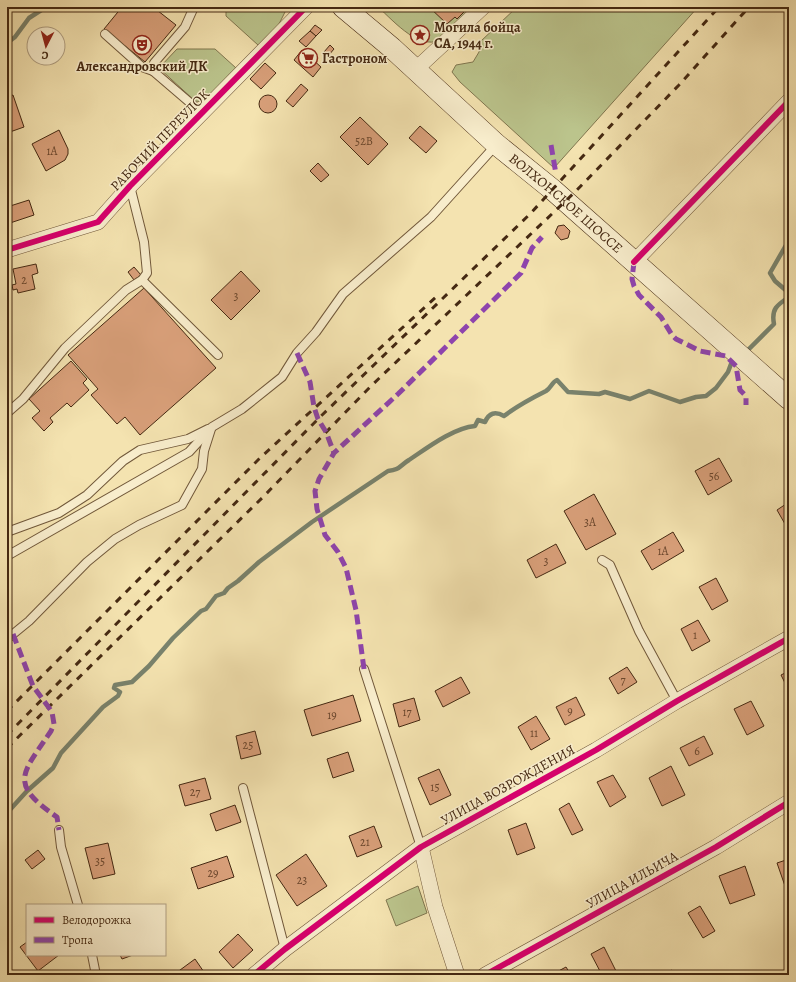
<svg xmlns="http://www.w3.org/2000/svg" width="796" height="982" viewBox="0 0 796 982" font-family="Alegreya,serif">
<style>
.green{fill:#bbc48c;stroke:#80764f}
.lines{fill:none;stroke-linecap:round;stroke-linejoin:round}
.stream{stroke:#79826c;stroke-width:4.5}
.building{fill:#d89f79;stroke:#452912}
.service-casing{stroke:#71583a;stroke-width:10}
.minor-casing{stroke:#71583a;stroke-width:16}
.secondary-casing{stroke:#452912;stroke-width:22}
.service{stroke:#f8edcc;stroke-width:8}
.minor{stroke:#f8edcc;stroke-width:15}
.secondary{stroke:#f8edcc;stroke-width:21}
.rail{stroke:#452912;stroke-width:3;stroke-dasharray:7 7;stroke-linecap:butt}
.quiet{stroke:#8e44ad;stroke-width:5;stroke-dasharray:10 5;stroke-linecap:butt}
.cycleway-casing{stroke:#f8edcc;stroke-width:8}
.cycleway{stroke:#d6006c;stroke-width:6}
.labels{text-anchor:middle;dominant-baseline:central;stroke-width:3;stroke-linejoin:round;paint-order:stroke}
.number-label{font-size:12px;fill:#6a462c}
.poi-label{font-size:14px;font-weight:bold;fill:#452912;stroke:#f8edcc;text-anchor:start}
.street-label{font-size:14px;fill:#452912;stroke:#f8edcc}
</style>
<rect width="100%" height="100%" fill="#f4e3b0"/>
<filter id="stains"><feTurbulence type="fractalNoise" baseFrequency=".005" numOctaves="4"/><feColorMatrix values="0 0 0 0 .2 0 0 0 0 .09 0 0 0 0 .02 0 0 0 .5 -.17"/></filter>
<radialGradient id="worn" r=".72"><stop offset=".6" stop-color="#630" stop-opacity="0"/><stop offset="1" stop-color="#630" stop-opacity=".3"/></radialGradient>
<g class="green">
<polygon points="226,7 287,7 287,8 279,24 258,45 226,16"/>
<path d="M378,7H476C466,17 456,28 445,37C422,55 394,21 378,7Z"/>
<polygon points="517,7 698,7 554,168 460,82 452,72 456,65 473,62 479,52 481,41"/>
<polygon points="177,49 215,49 236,68 204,102 195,101 159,68"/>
<polygon points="418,886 427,913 396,926 386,900"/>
</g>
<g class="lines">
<g class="stream">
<polyline points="7,43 15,37 29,18 46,7"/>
<polyline points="789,240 770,273 775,281 789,293"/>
<path d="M745,353L774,324C771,309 777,305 789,297"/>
<path d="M7,813L27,791L53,768L61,753L103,707L118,696L120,692L114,688L115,685L132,682L149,666L173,638L201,611L206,609L216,596L224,593L228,588L238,581L259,562L312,522L388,471C400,470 399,466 409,460C427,448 453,428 475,426L478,420L485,422C489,413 495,411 504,416C517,406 532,398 546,391C551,388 552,382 557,380L568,392L599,394L605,392L630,399L649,391L680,402L696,397L706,396L716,388L728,372L731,364L737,360"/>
</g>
</g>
<g class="building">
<polygon points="122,7 153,7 176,25 145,62 104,29"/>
<polygon points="429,7 465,7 462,10 464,12 457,19 455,17 447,24"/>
<polygon points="315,25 322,30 316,36 310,31"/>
<polygon points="310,31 316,36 306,47 299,41"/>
<polygon points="330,45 334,49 328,56 324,52"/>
<polygon points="302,50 321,67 313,77 294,60"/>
<polygon points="265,63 276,73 261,89 250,79"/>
<polygon points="301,84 308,90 293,107 286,101"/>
<polygon points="13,95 24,127 7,133 7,97"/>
<circle cx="268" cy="104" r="9"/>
<polygon points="360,117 388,144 368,165 340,137"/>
<polygon points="420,126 437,141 426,153 409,138"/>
<polygon points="59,130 68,149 68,154 65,160 46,171 32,144"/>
<polygon points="318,163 329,175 321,182 310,171"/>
<polygon points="29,200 34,215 7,224 7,207"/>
<polygon points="564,225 570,231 568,238 561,240 555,233 558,226"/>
<polygon points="36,264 38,273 32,275 35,289 18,293 17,289 13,290 12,285 16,284 13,269"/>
<polygon points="134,267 141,275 134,280 128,272"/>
<polygon points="241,271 260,291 231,320 211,300"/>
<polygon points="144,288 216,368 140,435 125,417 117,424 91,395 98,389 68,355"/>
<polygon points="71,361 87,379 83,383 89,390 71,407 67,403 50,418 53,422 44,431 32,418 40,411 29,399"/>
<polygon points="719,458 732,481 708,495 695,471"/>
<polygon points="594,494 616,534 586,550 564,511"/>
<polygon points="789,502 789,522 785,524 777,510"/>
<polygon points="673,532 684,551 652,570 641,551"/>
<polygon points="556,544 566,563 536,578 527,560"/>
<polygon points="716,578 728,601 712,610 699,587"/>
<polygon points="698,620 710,641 692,651 681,629"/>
<polygon points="627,667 637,682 618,694 609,678"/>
<polygon points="789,671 789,691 781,675"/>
<polygon points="461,677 470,693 443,707 435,691"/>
<polygon points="353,695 361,721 312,736 304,710"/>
<polygon points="576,697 585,715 565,725 556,707"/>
<polygon points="414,698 420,720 399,727 393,704"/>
<polygon points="751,701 764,726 747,735 734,709"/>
<polygon points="536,716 550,739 531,750 518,727"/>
<polygon points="255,731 261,754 241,759 236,736"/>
<polygon points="704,736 713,754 689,766 680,748"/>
<polygon points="348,752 354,771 333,778 327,759"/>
<polygon points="671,766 685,795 662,806 649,778"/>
<polygon points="439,769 451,795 430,805 418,778"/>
<polygon points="613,775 626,797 610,807 597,782"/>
<polygon points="205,778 211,799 185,806 179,785"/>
<polygon points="569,803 583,830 572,835 559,809"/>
<polygon points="235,805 241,822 216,831 210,814"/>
<polygon points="526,823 535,848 517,855 508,830"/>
<polygon points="374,826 382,847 357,857 349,836"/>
<polygon points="108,843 115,874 93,879 85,848"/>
<polygon points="38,850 45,859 32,869 25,860"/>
<polygon points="306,854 327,886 297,906 276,875"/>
<polygon points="227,856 234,877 198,889 191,868"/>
<polygon points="789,859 789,885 785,886 777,863"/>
<polygon points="745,866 755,895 730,904 719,876"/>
<polygon points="700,906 715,931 703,938 688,913"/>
<polygon points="238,934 253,950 233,968 219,952"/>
<polygon points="27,942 27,955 59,955 38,971 20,947"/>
<polygon points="604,947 618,975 602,975 591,954"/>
<polygon points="120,955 133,955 122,959"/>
<polygon points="195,959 206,975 178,975 176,973"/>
<polygon points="566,967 571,975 551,975"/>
<polygon points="672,970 674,975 663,975"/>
</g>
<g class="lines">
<defs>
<g id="service">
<polyline points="194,7 185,27 154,63 153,71 202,113"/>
<polyline points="105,34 142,67 153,71"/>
<polyline points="142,280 218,355"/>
<polyline points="7,413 23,399 65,348 126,290 142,280 147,273 144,242 130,186"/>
<polyline points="7,532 59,513 87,495 123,461 140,450 188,439 208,429"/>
<polyline points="7,556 189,452 212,427 242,409 282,377 297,353 316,332 343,294 431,217 496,145"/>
<polyline points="602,560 610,565 639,631 677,701"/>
<polyline points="7,639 29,621 87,562 115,539 139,525 182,505 202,469 204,451 211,429"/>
<polyline points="364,669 421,847"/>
<polyline points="243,788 285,949"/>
<polyline points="59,830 61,847 78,905"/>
<polyline points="92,955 96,975"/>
</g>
<g id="minor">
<polyline points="415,70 483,7"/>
<polyline points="7,250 98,222 130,186 306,7"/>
<polyline points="634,262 789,101"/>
<polyline points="421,847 435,907 457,975"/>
<polyline points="254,975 285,949 421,847 596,750 677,701 789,638"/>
<polyline points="485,975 716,847 789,802"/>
</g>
<g id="secondary">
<path id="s1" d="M343,7L392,48L496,144L553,190L789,399"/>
</g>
</defs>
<use href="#service" class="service-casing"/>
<use href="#minor" class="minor-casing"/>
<use href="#secondary" class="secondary-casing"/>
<use href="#service" class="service"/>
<use href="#minor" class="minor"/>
<use href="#secondary" class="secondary"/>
<g class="rail">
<polyline points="7,711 261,457 436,297"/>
<polyline points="7,735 318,419 531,213 719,7"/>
<polyline points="7,748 264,496 371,386 575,192 679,85 749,7"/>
</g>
<g class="quiet">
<polyline points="551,145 556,174"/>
<polyline points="634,262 632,279 634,286 639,295 661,317 672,335 676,339 700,351 726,356 736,366 740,390 746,396 746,405"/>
<polyline points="297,353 310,382 314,407 318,419 326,432 334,453"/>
<path d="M13,634L33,686L52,712L54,724L51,731C23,773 7,783 57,817L59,830"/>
<polyline points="364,669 356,610 346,568 338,552 325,535 317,509 315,491 319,479 334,453 398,394 521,273 532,248 542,237"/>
</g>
<defs>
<g id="cycleway">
<polyline points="7,250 98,222 130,186 306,7"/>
<polyline points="634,262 789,101"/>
<polyline points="254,975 285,949 421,847 596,750 677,701 789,638"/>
<polyline points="485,975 716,847 789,802"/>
</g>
</defs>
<use href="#cycleway" class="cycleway-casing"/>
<use href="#cycleway" class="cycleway"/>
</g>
<defs>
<symbol id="sight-ring" viewBox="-11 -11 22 22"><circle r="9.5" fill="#f8edcc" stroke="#8f2418" stroke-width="1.5"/><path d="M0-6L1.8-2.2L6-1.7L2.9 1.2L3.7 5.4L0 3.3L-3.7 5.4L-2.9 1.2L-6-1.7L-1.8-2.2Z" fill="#8f2418"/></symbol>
<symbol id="theatre-ring" viewBox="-11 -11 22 22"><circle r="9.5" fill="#f8edcc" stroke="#8f2418" stroke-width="1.5"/><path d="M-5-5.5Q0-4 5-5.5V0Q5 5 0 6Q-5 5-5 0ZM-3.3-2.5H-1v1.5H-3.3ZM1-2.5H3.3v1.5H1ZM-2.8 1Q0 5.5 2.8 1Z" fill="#8f2418"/></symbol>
<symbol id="supermarket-ring" viewBox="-11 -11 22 22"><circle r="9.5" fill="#f8edcc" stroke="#8f2418" stroke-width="1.5"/><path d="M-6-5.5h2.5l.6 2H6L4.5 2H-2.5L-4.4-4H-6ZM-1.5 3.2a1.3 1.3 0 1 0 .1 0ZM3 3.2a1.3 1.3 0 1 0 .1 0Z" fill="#8f2418"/></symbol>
</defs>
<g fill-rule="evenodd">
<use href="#sight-ring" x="409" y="24" width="22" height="22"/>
<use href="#theatre-ring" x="131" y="34" width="22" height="22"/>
<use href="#supermarket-ring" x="297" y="47" width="22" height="22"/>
</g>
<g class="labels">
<g class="number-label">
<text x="364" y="141">52В</text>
<text x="52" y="151">1А</text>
<text x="24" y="280">2</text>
<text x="236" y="296">3</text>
<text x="714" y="476">56</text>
<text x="590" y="522">3А</text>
<text x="663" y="551">1А</text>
<text x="546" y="561">3</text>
<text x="695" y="635">1</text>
<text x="623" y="680">7</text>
<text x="570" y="711">9</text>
<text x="407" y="712">17</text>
<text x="332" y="715">19</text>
<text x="534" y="733">11</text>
<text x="248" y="745">25</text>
<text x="697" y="751">6</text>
<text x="435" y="787">15</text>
<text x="195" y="792">27</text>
<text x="365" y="842">21</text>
<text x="100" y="861">35</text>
<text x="213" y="873">29</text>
<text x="302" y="880">23</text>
</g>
<g class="poi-label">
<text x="434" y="27">Могила бойца<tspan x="434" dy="16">СА, 1944 г.</tspan></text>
<text x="322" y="58">Гастроном</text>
<text x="142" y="66" text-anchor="middle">Александровский ДК</text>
</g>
<g class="street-label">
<text transform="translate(160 140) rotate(-46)">РАБОЧИЙ ПЕРЕУЛОК</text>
<text stroke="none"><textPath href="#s1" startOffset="297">ВОЛХОНСКОЕ ШОССЕ</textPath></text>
<text transform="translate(508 785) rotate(-29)">УЛИЦА ВОЗРОЖДЕНИЯ</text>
<text transform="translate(632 880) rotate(-29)">УЛИЦА ИЛЬИЧА</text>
</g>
</g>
<rect width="796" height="982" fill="none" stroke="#f4e3b0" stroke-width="24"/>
<rect x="8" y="8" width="780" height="966" fill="none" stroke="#452912" stroke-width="2"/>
<rect x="12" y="12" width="772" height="958" fill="none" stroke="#452912"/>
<rect x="26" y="904" width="140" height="52" fill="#f8edcc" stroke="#b09f82"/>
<rect x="34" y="917" width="20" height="6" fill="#d6006c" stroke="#b09f82"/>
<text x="62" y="924" font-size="12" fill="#452912">Велодорожка</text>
<rect x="34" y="937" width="20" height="6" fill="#8e44ad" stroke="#b09f82"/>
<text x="62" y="944" font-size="12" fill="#452912">Тропа</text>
<g transform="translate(46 46) rotate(186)"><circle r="19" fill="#f8edcc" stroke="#b09f82"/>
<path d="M0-3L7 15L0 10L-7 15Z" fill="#8f2418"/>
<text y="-6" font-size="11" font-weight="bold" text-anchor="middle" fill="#452912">С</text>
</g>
<rect width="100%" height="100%" filter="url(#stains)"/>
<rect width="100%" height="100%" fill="url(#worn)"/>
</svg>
